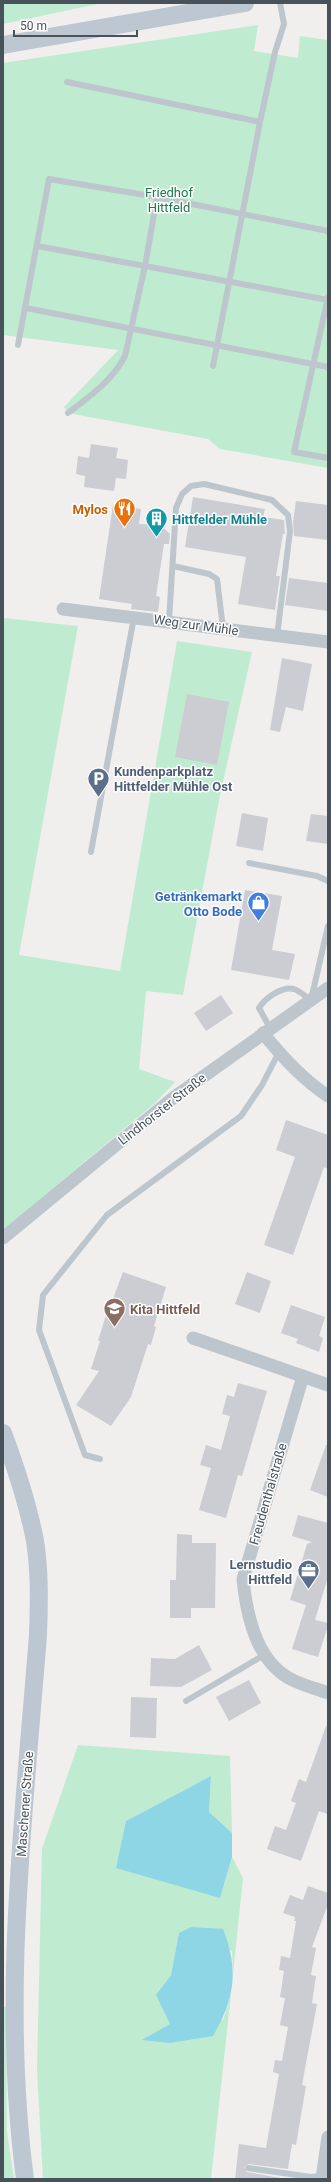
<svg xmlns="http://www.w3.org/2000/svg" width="331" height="2182" viewBox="0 0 331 2182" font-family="Roboto,sans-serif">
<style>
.green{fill:#bfecd0}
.water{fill:#8ed5e6}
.building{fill:#cbcdd3}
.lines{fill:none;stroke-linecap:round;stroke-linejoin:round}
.lane{stroke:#bdc6cc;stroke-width:6}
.street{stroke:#bdc6cc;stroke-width:13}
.secondary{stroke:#bdc7d1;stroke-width:18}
.labels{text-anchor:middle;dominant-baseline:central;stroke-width:3;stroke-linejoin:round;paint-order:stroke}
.park-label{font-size:13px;fill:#1c7749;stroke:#fff}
.food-label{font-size:13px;font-weight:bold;fill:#c56008;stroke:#fff;text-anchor:end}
.culture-label{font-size:13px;font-weight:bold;fill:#0d838f;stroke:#fff;text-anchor:start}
.street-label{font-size:13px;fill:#47525a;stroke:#fff}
.service-label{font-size:13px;font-weight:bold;fill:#4e5e75;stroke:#fff;text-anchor:start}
.shop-label{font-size:13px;font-weight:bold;fill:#366cbe;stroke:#fff;text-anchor:end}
.education-label{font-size:13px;font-weight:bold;fill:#785e54;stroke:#fff;text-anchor:start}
</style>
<rect width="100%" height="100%" fill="#f1eeee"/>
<g class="green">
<polygon points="3,3 102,3 3,24"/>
<polygon points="258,25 254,51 298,58 300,36 328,40 328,468 220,449 208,439 68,413 64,407 118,350 3,335 3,63"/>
<polygon points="3,618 78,626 19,955 120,971 177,641 252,652 220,795 183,995 146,991 139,1069 175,1082 155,1103 3,1230"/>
<polygon points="78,1745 230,1756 232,1833 209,1812 211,1776 126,1821 220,1898 232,1857 243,1878 233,1974 232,1951 179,1933 171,1975 156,1995 223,2020 231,1994 211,2179 43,2179 37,2070 42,1849"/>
<polygon points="3,2007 6,2007 7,2132 14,2179 3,2179"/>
</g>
<g class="water">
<polygon points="211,1776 209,1812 232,1833 232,1857 220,1898 116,1868 126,1821"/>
<path d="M191,1927L223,1929C239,1970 235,1998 213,2036L170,2043L142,2040L170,2024L156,1995L171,1975L179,1933Z"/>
</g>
<g class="building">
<polygon points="91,444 118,448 116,458 128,460 126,479 116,478 114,491 84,487 85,476 76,474 78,456 89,458"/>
<polygon points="193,497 265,509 263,517 284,520 285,534 283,534 276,576 280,576 275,610 238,604 246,557 185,547"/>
<polygon points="296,501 328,505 328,540 294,536 293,522"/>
<polygon points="113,505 141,509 139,524 160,525 170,534 169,544 164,544 156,596 160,597 158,612 131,609 132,604 99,599"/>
<polygon points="289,578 328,583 328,611 285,605"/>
<polygon points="282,658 312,664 303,711 286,707 280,732 270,730"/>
<polygon points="187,694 229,702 217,765 175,757"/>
<polygon points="242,813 268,818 263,851 236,846"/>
<polygon points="311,814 328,816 328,844 306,841"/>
<polygon points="245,890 282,896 272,950 295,954 289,980 231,970"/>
<polygon points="221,995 233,1013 206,1031 194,1013"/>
<polygon points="286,1120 328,1135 328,1169 324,1167 293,1255 264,1245 295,1157 276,1150"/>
<polygon points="123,1272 166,1287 154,1326 156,1327 151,1345 148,1344 131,1397 111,1426 76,1405 99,1371 91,1369 100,1341 98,1341 111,1299 113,1299"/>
<polygon points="247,1272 271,1281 260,1313 235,1304"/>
<polygon points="291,1305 325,1317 319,1336 323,1338 319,1352 296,1343 298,1339 281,1333"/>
<polygon points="238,1383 267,1391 242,1476 238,1475 226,1518 199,1510 211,1468 200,1465 206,1445 221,1450 230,1416 222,1414 227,1395 234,1397"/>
<polygon points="326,1445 328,1445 328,1497 310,1490"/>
<polygon points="298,1515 328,1523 328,1577 315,1620 328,1623 328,1626 318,1657 292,1649 306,1605 290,1600 307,1544 312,1542 292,1536"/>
<polygon points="177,1534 192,1535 192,1543 216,1543 215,1608 191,1608 191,1618 170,1618 170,1580 176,1580"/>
<polygon points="199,1645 212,1670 181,1687 150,1686 151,1658 175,1659"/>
<polygon points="249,1680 261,1703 229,1721 216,1697"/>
<polygon points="131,1697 157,1698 156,1738 130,1737"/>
<polygon points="326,1726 328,1726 328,1814 319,1811 301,1861 267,1849 275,1826 286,1830 296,1803 291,1801 299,1779 306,1782"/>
<polygon points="308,1886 328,1893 328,1904 312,1947 316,1948 311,1975 316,1976 312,2003 317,2004 302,2085 306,2086 296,2145 292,2144 288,2169 249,2164 244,2167 247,2172 286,2179 235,2179 239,2144 266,2148 279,2074 273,2072 275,2060 282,2061 288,2027 280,2025 285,1998 280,1997 284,1971 279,1970 281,1956 290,1958 296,1921 294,1921 295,1917 283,1913 290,1895 303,1900"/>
</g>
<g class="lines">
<g class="lane">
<polyline points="67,82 260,122"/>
<polyline points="37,246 328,300"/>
<polyline points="328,297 294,452 328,458"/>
<polyline points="26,308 328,367"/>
<polyline points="18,345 49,179 157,197 328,231"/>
<polyline points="213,366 260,122 275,52 284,24 280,3"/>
<path d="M68,413C90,396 112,381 125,356L145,266L157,197"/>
<polyline points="173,566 209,574 217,579 223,628"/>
<polyline points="169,621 176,508 182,494 191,486 204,484 272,500 288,515 290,531 277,636"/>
<polyline points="91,852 134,617"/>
<polyline points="249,863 317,876 328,881"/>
<path d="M270,1028L259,1008C265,998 282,986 294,989C300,991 306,997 311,1000L328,926"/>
<polyline points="100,1459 85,1455 39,1330 43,1295 107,1215 241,1116 262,1085 279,1052"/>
<polyline points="186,1701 264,1655"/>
<polyline points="248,2168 311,2177 323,2176"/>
</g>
<g class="street">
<polyline points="63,609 328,642"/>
<path d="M263,1033C282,1057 302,1079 328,1096"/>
<polyline points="3,1238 173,1098 328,988"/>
<polyline points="193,1338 328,1385"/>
<path d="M303,1376L243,1579C246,1610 254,1651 280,1672C293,1683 312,1687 328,1693"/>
<polyline points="322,2179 328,2137"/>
</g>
<g class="secondary">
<polyline points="3,45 245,3"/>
<path d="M3,1433C16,1468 28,1504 35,1541C40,1572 39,1604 38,1635C24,1815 1,1999 25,2179"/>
</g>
</g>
<defs>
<symbol id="restaurant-pin" viewBox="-11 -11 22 30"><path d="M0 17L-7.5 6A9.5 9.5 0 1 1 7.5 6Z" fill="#e8710a" stroke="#fff"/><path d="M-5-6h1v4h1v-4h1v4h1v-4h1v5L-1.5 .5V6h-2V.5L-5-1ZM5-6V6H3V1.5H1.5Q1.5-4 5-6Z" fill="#fff"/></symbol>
<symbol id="building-pin" viewBox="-11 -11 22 30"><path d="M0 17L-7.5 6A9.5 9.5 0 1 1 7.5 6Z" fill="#0f9aa8" stroke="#fff"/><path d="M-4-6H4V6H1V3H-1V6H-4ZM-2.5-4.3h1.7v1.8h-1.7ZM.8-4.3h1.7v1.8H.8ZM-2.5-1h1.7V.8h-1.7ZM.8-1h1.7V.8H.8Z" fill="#fff"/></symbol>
<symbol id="parking-pin" viewBox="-11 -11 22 30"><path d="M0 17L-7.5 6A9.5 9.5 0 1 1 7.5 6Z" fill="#5c6f8a" stroke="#fff"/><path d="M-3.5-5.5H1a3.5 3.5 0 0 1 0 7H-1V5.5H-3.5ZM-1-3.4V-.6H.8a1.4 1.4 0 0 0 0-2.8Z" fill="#fff"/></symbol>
<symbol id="shop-pin" viewBox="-11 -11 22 30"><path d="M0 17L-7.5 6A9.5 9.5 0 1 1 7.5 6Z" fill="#3f7fe0" stroke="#fff"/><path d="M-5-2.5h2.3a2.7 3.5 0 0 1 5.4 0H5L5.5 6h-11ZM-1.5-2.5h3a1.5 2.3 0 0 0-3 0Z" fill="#fff"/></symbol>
<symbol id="school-pin" viewBox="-11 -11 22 30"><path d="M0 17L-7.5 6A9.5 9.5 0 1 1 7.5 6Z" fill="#8d6e63" stroke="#fff"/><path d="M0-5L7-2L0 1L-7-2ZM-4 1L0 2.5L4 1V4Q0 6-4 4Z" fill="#fff"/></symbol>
<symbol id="office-pin" viewBox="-11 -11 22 30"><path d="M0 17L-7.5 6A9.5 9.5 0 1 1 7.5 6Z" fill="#5c6f8a" stroke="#fff"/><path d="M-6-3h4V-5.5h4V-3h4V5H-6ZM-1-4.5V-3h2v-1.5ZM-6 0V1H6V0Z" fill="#fff"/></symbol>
</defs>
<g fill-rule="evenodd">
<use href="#restaurant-pin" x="112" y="496" width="25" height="34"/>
<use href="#building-pin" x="144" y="506" width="25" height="34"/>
<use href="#parking-pin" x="86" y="766" width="25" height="34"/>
<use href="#shop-pin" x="246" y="890" width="25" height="34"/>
<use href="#school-pin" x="102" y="1296" width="25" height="34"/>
<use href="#office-pin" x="296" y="1558" width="25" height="34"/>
</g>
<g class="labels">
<g class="park-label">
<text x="169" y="192">Friedhof<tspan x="169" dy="15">Hittfeld</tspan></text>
</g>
<g class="food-label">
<text x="108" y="509">Mylos</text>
</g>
<g class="culture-label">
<text x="172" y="519">Hittfelder Mühle</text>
</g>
<g class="street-label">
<text transform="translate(196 625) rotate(8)">Weg zur Mühle</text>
<text transform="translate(162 1109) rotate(-38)">Lindhorster Straße</text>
<text transform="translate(268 1494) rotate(-74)">Freudenthalstraße</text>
<text transform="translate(25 1804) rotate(-86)">Maschener Straße</text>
</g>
<g class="service-label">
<text x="114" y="771">Kundenparkplatz<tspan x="114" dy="15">Hittfelder Mühle Ost</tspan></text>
<text x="292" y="1564" text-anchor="end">Lernstudio<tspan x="292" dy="15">Hittfeld</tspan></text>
</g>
<g class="shop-label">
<text x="242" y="896">Getränkemarkt<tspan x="242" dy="15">Otto Bode</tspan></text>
</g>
<g class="education-label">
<text x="130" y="1309">Kita Hittfeld</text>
</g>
</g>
<rect width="331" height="2182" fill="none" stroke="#47525a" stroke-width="8"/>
<path d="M14 30v6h123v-6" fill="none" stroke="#47525a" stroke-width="2"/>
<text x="20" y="30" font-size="12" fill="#47525a" stroke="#ffffff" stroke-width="3" paint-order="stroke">50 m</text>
</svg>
